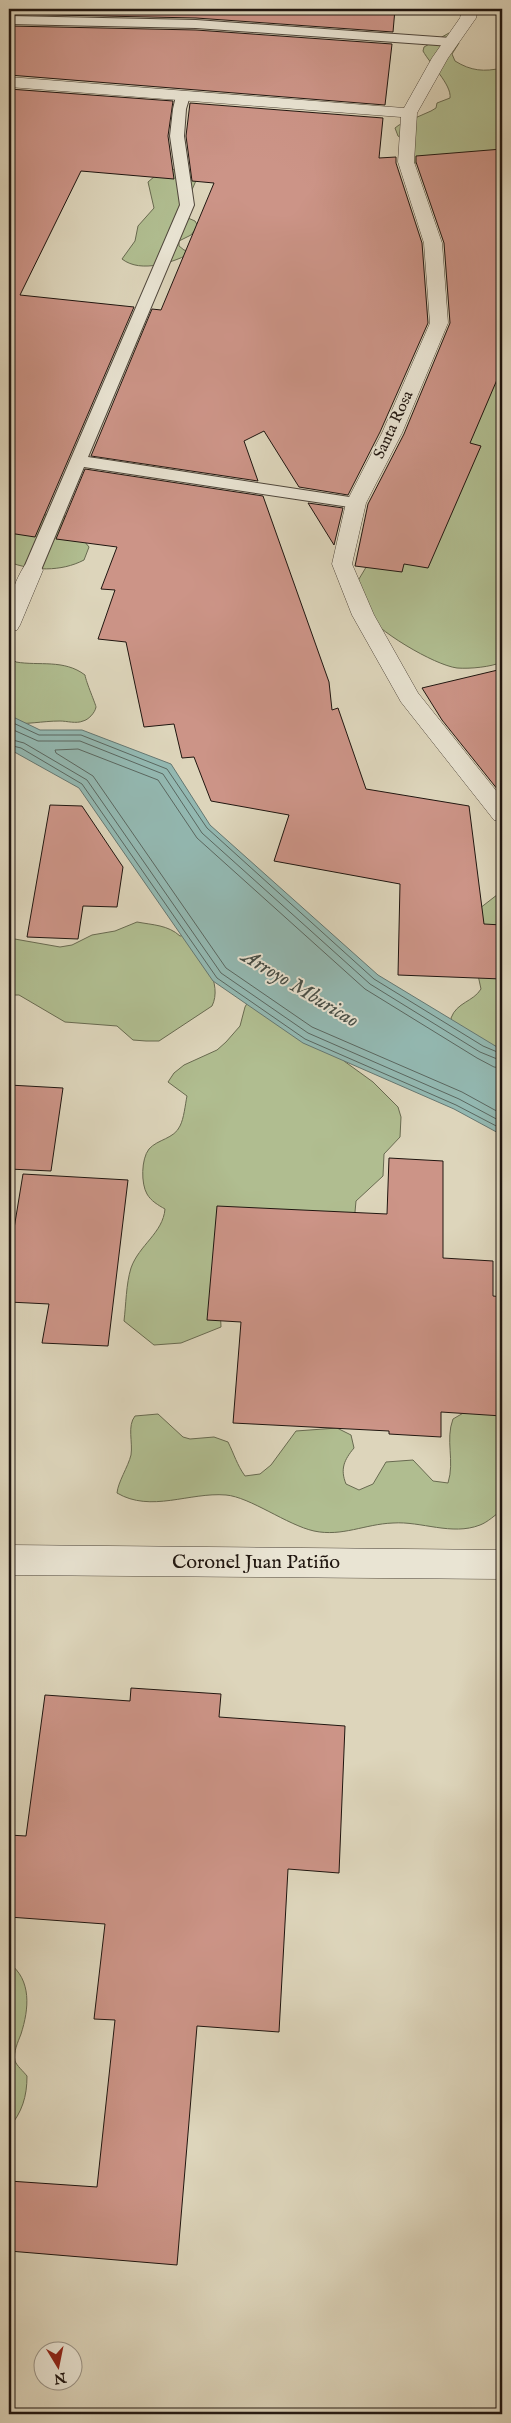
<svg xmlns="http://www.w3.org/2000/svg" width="511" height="2423" viewBox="0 0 511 2423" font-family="'IM FELL English',serif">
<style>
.green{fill:#b0bd90;stroke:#686a50}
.water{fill:#93b8b1;stroke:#657771}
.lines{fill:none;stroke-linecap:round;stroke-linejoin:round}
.shore{stroke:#5a6760;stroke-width:1}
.building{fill:#cc9487;stroke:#201610}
.lane-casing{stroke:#4f463b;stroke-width:2}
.street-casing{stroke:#4f463b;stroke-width:1}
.lane{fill:#e9e4d3;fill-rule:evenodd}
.street{fill:#e9e4d3;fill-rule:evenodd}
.labels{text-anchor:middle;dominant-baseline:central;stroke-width:4;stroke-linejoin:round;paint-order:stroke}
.far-street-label{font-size:16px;fill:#201610;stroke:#e9e4d3}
.street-label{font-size:20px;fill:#201610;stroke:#e9e4d3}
.water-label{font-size:21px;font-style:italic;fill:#484f48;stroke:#e9e4d3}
</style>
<rect width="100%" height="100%" fill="#ddd5bb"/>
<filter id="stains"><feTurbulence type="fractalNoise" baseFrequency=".004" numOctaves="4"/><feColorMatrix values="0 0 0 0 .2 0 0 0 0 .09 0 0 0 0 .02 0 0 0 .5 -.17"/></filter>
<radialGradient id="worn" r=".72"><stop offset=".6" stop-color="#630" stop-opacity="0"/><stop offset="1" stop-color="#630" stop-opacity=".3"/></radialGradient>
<g class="green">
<path d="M449,33L459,43L452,54L455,61C471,71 484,72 502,68V160L419,164L411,162L413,146L398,136L395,128L399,125L431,111L436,108L437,103L450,98C452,85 430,64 423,51L424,47Z"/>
<path d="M179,169L195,173L198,176L181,215L195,221L198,226L191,235L179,241V246L184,250L193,252C175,262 141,274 122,259L135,241L138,226L154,208L148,182L162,170Z"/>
<path d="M502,340V662C491,667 470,669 457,668C434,665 375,630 363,610C359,604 358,592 356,584Z"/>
<path d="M9,504C22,510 37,513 51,516C58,518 63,515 71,518L75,530L89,547L84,560C61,572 32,571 9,562Z"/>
<path d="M9,655L16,662C39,666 64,659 85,675C86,682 96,705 96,707C95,713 88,720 83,721C76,724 67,721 60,721C42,721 26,725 9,723Z"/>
<path d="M502,891V1049L493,1052L454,1027L451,1018C457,1002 473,1002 481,989L466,919Z"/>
<path d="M137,922C153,925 168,925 180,936L192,934C202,955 223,984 212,1006L159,1041H146L133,1040L117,1026L65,1022L19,995H9V938L60,947L72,945L92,935L115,931Z"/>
<path d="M260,980L325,1040L344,1061L373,1082L398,1107L401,1117L400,1137L384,1154L383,1176L356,1201L355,1212L359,1222L219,1282L221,1327L181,1343L154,1345L124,1321C126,1305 126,1284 131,1268C139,1245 163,1233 165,1209C158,1205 151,1201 147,1194C141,1184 141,1159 149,1149C158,1139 174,1139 180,1126C184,1118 185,1106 187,1096L168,1082L174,1073L184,1065L217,1050L226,1042L240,1026L245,1007Z"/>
<path d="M493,1407L502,1410V1510C495,1515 488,1522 480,1525C452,1536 421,1521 393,1523C365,1524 342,1537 314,1531C287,1525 250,1497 226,1495C189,1492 151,1513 117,1493C118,1482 128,1467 131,1455C133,1442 127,1426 135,1416L158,1414L183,1437L190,1439L214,1437L228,1442C234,1454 237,1465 245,1476L260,1474L271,1465L296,1431L337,1428L351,1435L354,1448C344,1460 340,1469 346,1484L359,1490L373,1484L386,1462L413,1460L433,1481L448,1483C455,1461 445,1440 453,1419L465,1412Z"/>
<path d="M9,1963C32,1980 29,2009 21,2034C18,2042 13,2052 15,2061C17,2066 23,2071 27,2076C27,2097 22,2112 9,2128Z"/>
</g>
<polygon class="water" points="9,715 40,730 82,730 171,764 210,825 378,975 502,1050 502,1135 454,1109 303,1043 213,981 79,788 9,749"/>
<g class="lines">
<g class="shore">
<polyline points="9,721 39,735 81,735 167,769 207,828 374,979 483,1046 502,1054"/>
<polyline points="9,728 38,741 80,741 163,774 202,833 370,984 480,1052 502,1061"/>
<polyline points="9,739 24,743 87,780 221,973 308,1033 459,1099 502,1122"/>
<polyline points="9,745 21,748 82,784 217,978 305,1039 456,1105 502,1129"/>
<polyline points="502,1068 494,1067 477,1058 365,989 197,838 158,780 78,749 55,750 56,753 93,776 226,968 312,1027 462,1092 502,1114"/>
</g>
</g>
<g class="building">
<polygon points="9,9 395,9 393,32 196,18 9,14"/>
<polygon points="9,26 196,30 392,44 385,105 9,75"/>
<polygon points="9,89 173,101 168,136 174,179 81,171 20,295 134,307 35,537 9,533"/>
<polygon points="190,103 383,118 379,158 396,157 396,163 422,243 428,323 380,432 348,495 299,487 264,431 244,441 258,481 91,456 152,309 161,310 214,183 192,181 186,136"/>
<polygon points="502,149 502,368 470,443 481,446 428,568 404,564 402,572 355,566 368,504 404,434 450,323 444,243 416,162 416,156"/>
<polygon points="85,469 263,496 329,682 332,710 338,708 366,789 469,806 484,924 502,925 502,979 398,975 400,884 274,861 289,815 211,801 194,757 182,758 174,724 144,727 126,642 98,639 115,590 101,589 117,547 56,539"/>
<polygon points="308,503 343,508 334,545"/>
<polygon points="502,669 502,795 442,720 422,688"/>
<polygon points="50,805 82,806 123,867 117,907 83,906 78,939 27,937"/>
<polygon points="9,1085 63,1088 51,1171 9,1169"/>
<polygon points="389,1158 443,1161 443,1258 493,1261 493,1296 502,1297 502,1416 441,1412 441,1437 389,1434 389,1431 233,1423 241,1322 207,1320 217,1206 387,1214"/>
<polygon points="23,1174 128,1180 108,1346 42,1343 49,1304 9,1302 9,1259"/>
<polygon points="131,1688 221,1694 219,1717 345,1726 339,1873 288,1869 279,2032 197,2026 177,2265 9,2251 9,2181 97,2187 115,2020 94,2019 105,1924 9,1917 9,1835 26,1836 45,1695 130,1701"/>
</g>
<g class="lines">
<defs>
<g id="lane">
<polygon points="9,16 196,20 451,38 457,42 451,46 196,28 9,24"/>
<polygon points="183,92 190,96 186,109 184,136 194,205 88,457 356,498 362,499 364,503 362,507 356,508 84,467 41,570 38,574 26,574 23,570 180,205 170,136 173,109 176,96"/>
</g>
<g id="street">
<polygon points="462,9 478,9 476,18 448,58 417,113 414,162 442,243 448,323 402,433 366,503 352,564 374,615 418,693 502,798 502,822 494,820 401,702 352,615 332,564 346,503 382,433 430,323 424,243 398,162 401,117 9,87 9,77 404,108 432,58 460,18"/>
<path d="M32,563L39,565L43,570L20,625L17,630L9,632C9,606 10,588 25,565Z"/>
<polygon points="9,1545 502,1550 502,1579 9,1575"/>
</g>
</defs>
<use href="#lane" class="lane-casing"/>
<use href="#street" class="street-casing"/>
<use href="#lane" class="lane"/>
<use href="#street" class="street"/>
</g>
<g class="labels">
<g class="far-street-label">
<text transform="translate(394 425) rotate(-65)">Santa Rosa</text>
</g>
<g class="street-label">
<text x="256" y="1562">Coronel Juan Patiño</text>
</g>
<g class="water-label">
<text transform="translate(300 989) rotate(31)">Arroyo Mburicao</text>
</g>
</g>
<rect width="511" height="2423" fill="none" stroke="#ddd5bb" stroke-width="30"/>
<rect x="10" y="10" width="491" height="2403" fill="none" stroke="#201610" stroke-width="2.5"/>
<rect x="15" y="15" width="481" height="2393" fill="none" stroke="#201610"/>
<g transform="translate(58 2366) rotate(170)"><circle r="24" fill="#e9e4d3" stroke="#999285"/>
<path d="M0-4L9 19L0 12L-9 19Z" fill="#8f2418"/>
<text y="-8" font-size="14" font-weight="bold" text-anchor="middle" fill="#201610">N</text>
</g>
<rect width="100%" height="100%" filter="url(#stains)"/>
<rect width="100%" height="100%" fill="url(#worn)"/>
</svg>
